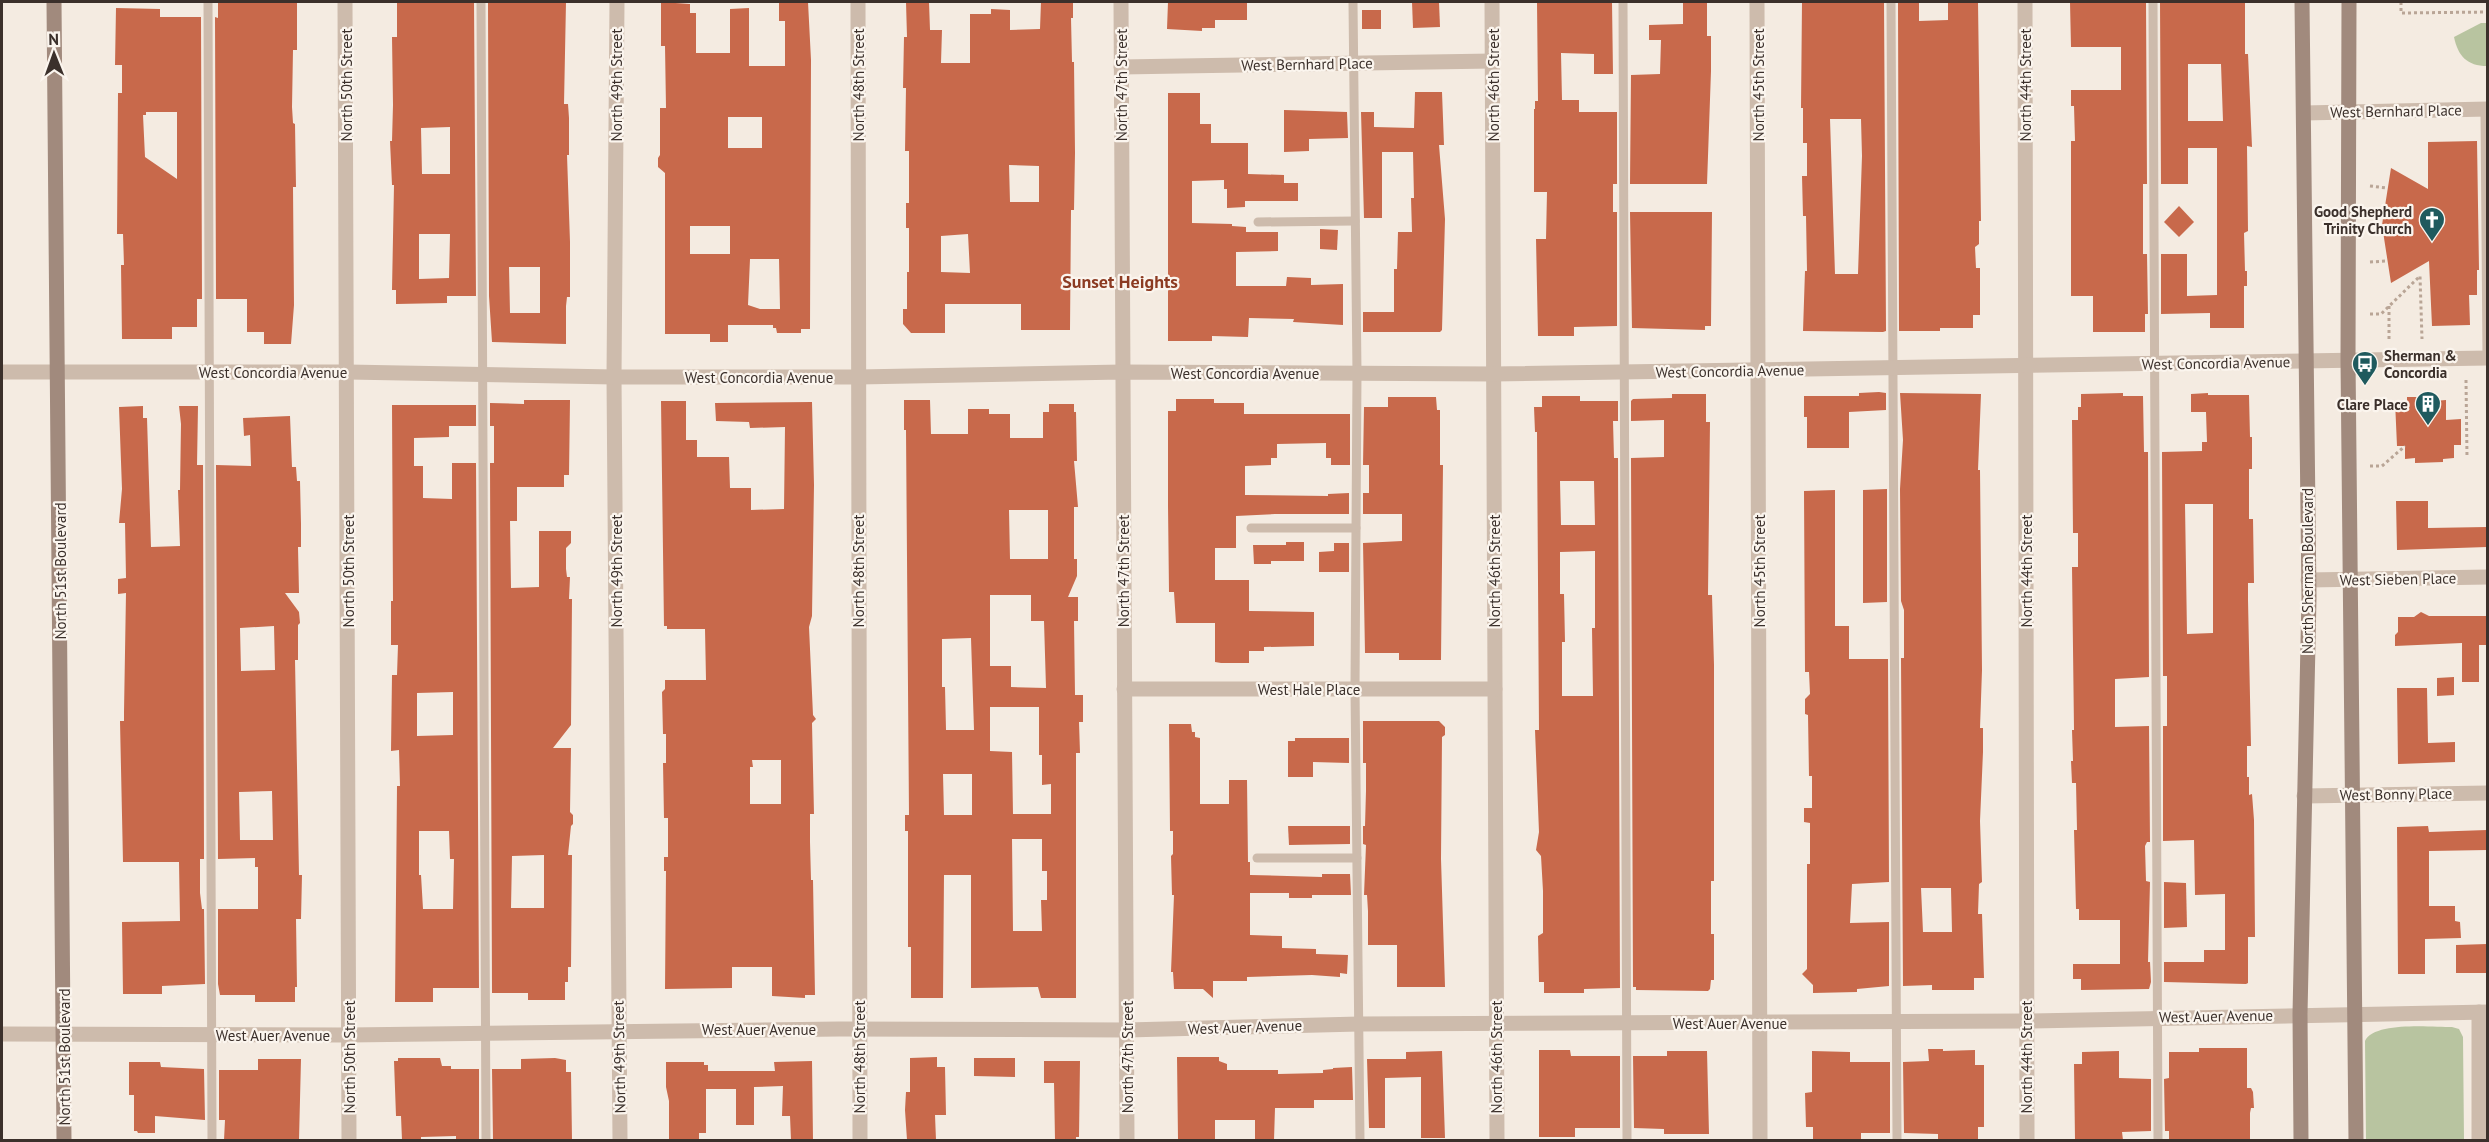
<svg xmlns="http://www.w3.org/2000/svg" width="2489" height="1142" viewBox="0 0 2489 1142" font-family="'PT Sans',sans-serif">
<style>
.green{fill:#b8c4a0}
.building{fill:#c8694b;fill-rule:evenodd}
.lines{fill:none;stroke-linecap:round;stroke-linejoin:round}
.path{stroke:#b9a596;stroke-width:3;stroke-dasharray:3 3;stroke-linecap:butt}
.lane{stroke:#cdbbac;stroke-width:9}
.street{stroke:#cdbbac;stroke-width:15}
.secondary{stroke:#a18a7d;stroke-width:15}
.labels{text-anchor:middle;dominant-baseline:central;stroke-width:4.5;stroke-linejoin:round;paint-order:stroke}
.street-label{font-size:15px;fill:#3b302b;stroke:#fbf5ee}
.poi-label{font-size:15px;font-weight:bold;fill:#3b302b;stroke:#fbf5ee;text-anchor:end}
.quarter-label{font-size:18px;font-weight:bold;fill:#8c3b22;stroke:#fbf5ee}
</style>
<rect width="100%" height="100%" fill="#f4ebe1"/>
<g class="green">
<path d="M2481,23H2487V66C2467,66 2458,56 2454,37Z"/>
<path d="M2452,1027L2459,1029L2463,1037L2464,1140H2366L2365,1041C2374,1021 2432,1027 2452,1027Z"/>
</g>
<g class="building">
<polygon points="218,2 297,2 297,50 293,50 292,107 293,123 295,124 296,187 293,187 294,305 291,344 264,344 264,332 247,332 247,299 216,299 215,17 218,18"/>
<path d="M397,2H474L476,296H447V303L396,304V290H392L394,185H392L390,141H392L393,105L392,37H397ZM450,127V174H422L421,128ZM419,234H450L449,278L419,279Z"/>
<path d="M488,2H566L564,104H568L569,118V155H567L570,242V297H567L566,306V344L492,342L489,296ZM509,267H540V313H510Z"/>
<path d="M661,2L690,4V13H696V53H730V9L749,8V66H785V21H779V2H808L811,60L810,329H801V333H777L776,328H773V325H728V342H710V334H665V173L658,167V158L660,155V108H666L665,46H661ZM728,117H762V148H728ZM690,226H730V254H690ZM750,259H779L780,309H760L748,305Z"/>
<path d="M906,2H929L930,30H942L941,63H970V14H991V9L1010,10V30L1040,29L1041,2H1073V18H1071L1072,62H1074L1075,153L1074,210H1071L1070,330H1021V304H945V333H911L903,324V309H907V272H909V228H906V203H909V151H905L906,88H903L904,37H907ZM1009,165L1039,166V202H1010ZM968,234L970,273L941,272V236Z"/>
<polygon points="1168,2 1247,2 1247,20 1215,20 1215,28 1202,28 1202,31 1167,29"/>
<polygon points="1412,2 1439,2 1440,27 1413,28"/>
<polygon points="1537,2 1612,2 1613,74 1594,74 1594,54 1561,53 1562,100 1579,100 1579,112 1617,112 1617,184 1613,184 1613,212 1617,212 1617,326 1574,327 1574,336 1538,336 1536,239 1546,239 1547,192 1534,192 1534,109 1535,109 1535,101 1538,101"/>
<polygon points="1683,2 1707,2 1707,36 1711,36 1711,71 1707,184 1630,184 1631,75 1660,74 1661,40 1649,40 1649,25 1683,24"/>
<path d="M1802,2H1884L1886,331L1883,332L1803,331L1805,271H1807L1806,216H1803L1802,176H1807V143H1803V108H1801ZM1830,119H1861L1862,156L1858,274H1835Z"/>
<polygon points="1898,2 1919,2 1919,21 1948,20 1948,2 1978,2 1981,221 1979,221 1979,244 1975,247 1976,268 1980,268 1980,315 1973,315 1973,328 1940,328 1940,331 1899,331"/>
<polygon points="2070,2 2146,2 2147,184 2143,184 2143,254 2147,254 2148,314 2145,314 2145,332 2093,332 2093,296 2071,296 2071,141 2075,141 2074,106 2071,106 2071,90 2121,90 2121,47 2071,47"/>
<path d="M2160,2H2245V54H2248L2252,147L2247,146L2248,231L2244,233L2245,271H2247V286H2244V328H2210V313L2161,314V254H2187V296L2217,295V148H2188V184H2161ZM2188,64H2221L2223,121H2188Z"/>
<path d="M116,8L160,9V17H201L202,299H197V327H172V339H122L121,265H124L123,234H117L118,93H122V65H115ZM146,112H177V179L145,157L143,115H146Z"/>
<rect x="1362" y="10" width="19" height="19"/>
<polygon points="1415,92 1442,92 1444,145 1439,145 1445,219 1442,330 1440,332 1363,332 1363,312 1394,312 1394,269 1397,269 1398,232 1412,232 1411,198 1414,198 1413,152 1382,152 1382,218 1364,218 1361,112 1374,112 1374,127 1414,128"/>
<polygon points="1168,93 1200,93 1200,124 1211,124 1211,143 1248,143 1248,174 1284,175 1284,183 1298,183 1298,201 1245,201 1245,207 1227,208 1227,189 1224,189 1224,180 1192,181 1192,223 1232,224 1232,226 1246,227 1246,232 1278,232 1278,251 1236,252 1236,286 1286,286 1287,277 1311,278 1311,285 1343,284 1343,325 1293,322 1294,319 1249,318 1248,337 1212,336 1212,341 1168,341"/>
<polygon points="1284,110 1347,112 1348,138 1309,139 1309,151 1284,152"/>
<polygon points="2477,141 2479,270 2477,270 2477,295 2469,295 2470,325 2432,326 2429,261 2391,283 2382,225 2391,168 2428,189 2428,142"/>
<polygon points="2179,206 2194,222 2179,237 2164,222"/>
<polygon points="1630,212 1712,212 1711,326 1705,326 1705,330 1632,328"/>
<polygon points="1320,229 1338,230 1337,250 1320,249"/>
<polygon points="1879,392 1886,393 1886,410 1849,412 1849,448 1807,448 1807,417 1804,417 1804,396 1859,396 1859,393"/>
<path d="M1900,393L1981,394L1978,470H1980L1982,670L1980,728H1983V752L1980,821L1982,882L1979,884L1978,914H1982L1984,978H1974V990H1932V985L1903,986L1901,658H1904V610L1901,601L1900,489L1903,440ZM1921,888H1951L1952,932H1923Z"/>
<polygon points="2123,393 2123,396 2143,396 2144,452 2148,452 2149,677 2115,679 2115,727 2149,726 2150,842 2147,842 2145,846 2146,881 2150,882 2148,962 2150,962 2151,982 2149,989 2081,990 2081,979 2073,979 2073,964 2120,964 2120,920 2079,920 2079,909 2076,909 2074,830 2077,830 2076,783 2072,783 2071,761 2073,761 2072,730 2074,730 2072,567 2078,567 2078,533 2073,533 2072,420 2078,420 2078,407 2081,407 2081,394"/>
<path d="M2208,393V395H2249L2250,437H2252V469H2249V519H2253L2254,583H2248V600L2251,746H2247V777H2249V795L2252,794L2254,820L2255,937H2248V983L2246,984L2164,982V962H2204V950H2225V894L2195,895L2194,840L2163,841V726H2167V676H2163L2162,452L2202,451V442H2207L2206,412H2191V394ZM2185,504H2213V633L2187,634Z"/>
<polygon points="1672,394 1706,394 1706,422 1710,422 1708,595 1712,595 1714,665 1714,881 1711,881 1711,934 1714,934 1714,980 1711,980 1710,989 1708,991 1636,990 1636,987 1633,987 1631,458 1664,457 1664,420 1631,421 1631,401 1633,399 1672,398"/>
<path d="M1542,396H1580V401H1618V421H1613L1614,458H1618L1620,988L1584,989V993H1544V982H1539L1538,936L1543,933V891L1541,856L1536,850L1539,832L1535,730H1539L1537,432H1535L1534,407H1542ZM1560,481H1594L1595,525H1561ZM1595,551V628H1592L1593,696H1562V642H1565L1564,594H1560V552Z"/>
<polygon points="1388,397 1436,397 1437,410 1440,410 1440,465 1443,465 1441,660 1399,660 1399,653 1365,653 1363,543 1402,541 1402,514 1363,514 1363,493 1369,493 1369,465 1363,465 1364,407 1388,407"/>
<polygon points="2407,397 2434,397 2434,401 2446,400 2446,420 2461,419 2461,445 2454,445 2454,458 2443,459 2443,462 2415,463 2415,458 2405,459 2405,446 2397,446 2395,401 2407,401"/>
<polygon points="1176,399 1214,399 1214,403 1244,403 1244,414 1350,414 1350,465 1331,465 1331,458 1326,458 1326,443 1277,444 1277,458 1271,458 1271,465 1245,466 1245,495 1328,496 1328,494 1349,493 1349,514 1275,514 1236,516 1236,548 1215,548 1215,580 1249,580 1249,611 1314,612 1314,646 1264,647 1264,651 1249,651 1249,663 1221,663 1215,662 1215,623 1176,623 1174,592 1169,592 1168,505 1168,411 1176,411"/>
<path d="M524,400H570L569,475H564V487H517V521H510L511,588L539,587V531H571V543L566,548V569L567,577H570L569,599H572L571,725L553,748H571L570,812L573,815V824L571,826L568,855H572L571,967H568V982H565V1000H528V993H492L490,463H494V426H490V403L524,404ZM544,855V908H511L512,856Z"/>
<path d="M904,400H930L931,434H968V409H989V414H1010V438H1043V412H1049V404H1074V412H1076L1077,461H1074L1078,507H1074V559H1077V576L1068,597H1078V621H1074L1075,695H1083V722H1079L1080,753H1076V998H1041L1038,987L971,988V875H944L943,998H911V947H908V831H905V815H909L906,430H904ZM1009,510H1048V559H1010ZM990,595H1031V621H1044L1046,688L1011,687V666H990ZM971,638L974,730H946L945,687H942V639ZM990,707H1039V755H1042V785L1051,784V814H1013L1012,752L990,751ZM943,774H972V815H944ZM1012,839H1042V871H1047V900H1041L1042,931H1013Z"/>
<path d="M661,401H686V440H697V457H729L730,488H751V510L784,509L785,427L750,428L749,422L716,421L715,403L812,402L814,485L812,616L809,627L813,715L816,719L812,723L814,814H810V842L811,880H813L815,995H805V998L772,996V967H732V988L665,989L666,871H664V857H668V818H664L663,763H666V734H663L662,692L665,689V680H706L705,629H667V626H664ZM752,760H781V804H750V767H753Z"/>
<path d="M392,405H476V426H449V437L414,438V466H423V498L452,499V463H476L479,988H433V1002H395L397,786H400L399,750L391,751L392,675H397L398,645H391V601H393ZM453,692V735L417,736V693ZM419,831H449L450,859H454L453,909H423L421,875H419Z"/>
<polygon points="143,406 143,418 147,418 151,547 180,546 178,490 180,490 181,424 179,406 198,406 197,465 203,465 204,859 200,859 200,893 202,909 204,909 205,984 162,986 162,994 123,994 122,922 180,921 179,862 123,862 120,721 124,721 124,712 126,593 118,594 118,579 126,578 125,523 119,523 122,489 119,407"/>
<path d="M290,416L292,467H296L297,481H300L301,524V547H298L299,593H285L299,612L300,623L298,625V660H295L299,875H302L301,919H296L297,987H295V1002H255V995H220L218,984V909H258V867H255V858L218,859L216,465L251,466L250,435L244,436L243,418ZM274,626L275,670L241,671L240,628ZM272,791L273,840H240L239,792Z"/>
<polygon points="1887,489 1887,602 1863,603 1863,490"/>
<polygon points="1835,490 1835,626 1849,626 1849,659 1888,659 1889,882 1852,884 1850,923 1889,922 1889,986 1857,989 1857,992 1813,993 1813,985 1802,974 1807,969 1807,864 1810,864 1810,823 1804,822 1804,808 1812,808 1812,776 1809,776 1808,715 1805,714 1805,699 1810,694 1809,672 1805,672 1804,491"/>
<polygon points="2396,501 2428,501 2428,528 2487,527 2487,547 2397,550"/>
<polygon points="1286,542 1304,542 1304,561 1271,561 1271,564 1254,564 1253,545 1286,545"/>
<polygon points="1334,543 1349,543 1349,572 1319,572 1319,552 1334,551"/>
<polygon points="2421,612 2429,616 2487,616 2487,645 2479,645 2479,682 2462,682 2462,643 2395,646 2395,635 2398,632 2398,617 2414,617"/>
<polygon points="2454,677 2454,695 2437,696 2437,678"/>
<polygon points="2397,688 2427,688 2428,743 2455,742 2455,762 2398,764"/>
<polygon points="1363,721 1439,721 1445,727 1445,735 1442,737 1441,859 1445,987 1397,987 1397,945 1368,945 1368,911 1367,895 1364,895 1366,845 1363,844 1363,826 1365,826 1366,791 1366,763 1363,763"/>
<polygon points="1169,724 1191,724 1192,732 1195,732 1195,737 1200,738 1200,804 1229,804 1229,780 1247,780 1248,862 1250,862 1250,875 1322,877 1322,874 1350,874 1351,895 1312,895 1312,898 1289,898 1289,893 1250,893 1250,935 1282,936 1282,948 1316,949 1316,954 1348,955 1347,974 1340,973 1340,977 1312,975 1247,977 1247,981 1213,981 1213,998 1203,989 1174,989 1173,972 1171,972 1174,895 1172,895 1171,856 1173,854 1173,831 1170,831"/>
<polygon points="1295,738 1349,738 1349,763 1313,762 1313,777 1288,777 1288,741 1295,741"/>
<polygon points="1288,826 1350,826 1350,844 1289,845"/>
<polygon points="2428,826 2429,832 2487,830 2487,850 2429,851 2429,906 2455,906 2455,921 2460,922 2461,938 2425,939 2425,974 2398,974 2397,827"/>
<polygon points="2164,882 2186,883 2187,927 2164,928"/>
<polygon points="2487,944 2487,973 2456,973 2456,945"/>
<polygon points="2199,1048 2247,1048 2247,1088 2251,1088 2253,1092 2254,1108 2251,1108 2250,1113 2250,1140 2169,1140 2169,1131 2165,1131 2164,1079 2169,1078 2169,1052 2199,1052"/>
<polygon points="1928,1049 1943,1049 1943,1051 1975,1050 1975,1065 1984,1065 1984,1127 1978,1127 1978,1139 1938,1140 1938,1134 1904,1133 1903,1062 1929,1061"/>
<polygon points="1539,1050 1570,1050 1571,1056 1620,1056 1620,1128 1575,1128 1575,1137 1539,1137"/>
<polygon points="1442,1051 1445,1138 1421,1138 1421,1077 1385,1078 1385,1128 1369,1128 1367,1059 1406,1059 1406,1052"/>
<polygon points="1667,1051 1707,1051 1709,1134 1664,1134 1664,1129 1634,1128 1633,1056 1667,1056"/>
<polygon points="1812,1051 1850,1052 1850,1062 1890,1062 1890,1133 1861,1133 1861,1140 1813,1140 1813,1127 1806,1127 1805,1093 1812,1092"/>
<polygon points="2119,1051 2119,1078 2151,1079 2151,1131 2122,1132 2123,1140 2075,1140 2074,1064 2082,1064 2082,1052"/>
<polygon points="937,1057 937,1067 945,1067 946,1115 935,1115 936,1140 907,1140 905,1110 906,1092 910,1092 910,1058"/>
<polygon points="1177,1057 1219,1057 1219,1061 1227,1064 1227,1070 1278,1070 1278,1074 1323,1073 1323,1070 1333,1069 1333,1068 1352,1067 1353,1100 1314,1100 1314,1108 1275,1108 1274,1140 1255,1140 1255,1120 1215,1120 1215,1140 1178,1140"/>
<polygon points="398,1058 440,1058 442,1066 451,1066 451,1069 479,1069 479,1140 456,1140 456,1136 421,1137 421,1140 402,1140 401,1116 396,1116 394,1061 398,1061"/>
<polygon points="555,1058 566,1060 566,1072 571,1072 572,1140 493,1140 492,1069 521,1069 521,1059"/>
<polygon points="974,1058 1015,1058 1015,1077 974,1076"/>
<polygon points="258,1059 301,1059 299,1140 224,1140 225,1120 219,1120 219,1070 258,1070"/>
<polygon points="812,1061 813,1140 791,1140 790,1116 782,1116 783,1086 754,1087 754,1125 736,1125 736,1089 706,1089 706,1133 699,1133 699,1140 669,1140 669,1101 666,1087 666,1062 704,1062 704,1065 708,1065 708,1071 775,1071 774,1062"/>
<polygon points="1044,1061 1080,1061 1079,1137 1076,1137 1076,1140 1055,1140 1054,1083 1044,1083"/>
<polygon points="129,1062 160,1062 161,1067 204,1069 205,1120 155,1116 155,1133 138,1133 137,1131 134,1131 134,1095 129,1095"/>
</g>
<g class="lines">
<g class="path">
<polyline points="2401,2 2401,13 2488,12"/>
<polyline points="2370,186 2387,188"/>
<polyline points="2370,262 2387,261"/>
<polyline points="2389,306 2389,339"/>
<polyline points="2370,314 2381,314 2420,276 2422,339"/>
<polyline points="2466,380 2467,457"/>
<polyline points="2370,466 2382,466 2405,446"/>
</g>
<g class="lane">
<polyline points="208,2 212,1140"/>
<polyline points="481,2 486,1140"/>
<polyline points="1353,2 1357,373 1355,689 1360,1140"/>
<polyline points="1623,2 1627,1140"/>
<polyline points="1891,2 1897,1140"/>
<polyline points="2153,2 2158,1140"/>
<polyline points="2485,110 2487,358"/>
<polyline points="1258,222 1355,221"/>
<polyline points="1251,528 1356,528"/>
<polyline points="1257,858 1357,858"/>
</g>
<g class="street">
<polyline points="345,2 349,1140"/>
<polyline points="617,2 614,377 620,1140"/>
<polyline points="858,2 860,1140"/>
<polyline points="1121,2 1127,1140"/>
<polyline points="1492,2 1497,1140"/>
<polyline points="1757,2 1760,1140"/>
<polyline points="2025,2 2027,1140"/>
<polyline points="1121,67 1493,61"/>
<polyline points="2304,113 2488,109"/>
<polyline points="2,372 348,372 614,377 858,377 1122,372 1494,374 2488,358"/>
<polyline points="2308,580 2488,577"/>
<polyline points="1124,689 1495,689"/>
<polyline points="2304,796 2488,793"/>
<polyline points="2479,1012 2479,1140"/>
<polyline points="2,1034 348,1035 839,1029 1127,1030 1359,1024 2026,1021 2488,1012"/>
</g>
<g class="secondary">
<polyline points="54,2 64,1140"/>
<polyline points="2349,2 2348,360 2356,1140"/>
<polyline points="2301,1140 2300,1014 2309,597 2302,2"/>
</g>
</g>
<defs>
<symbol id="church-pin" viewBox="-11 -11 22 30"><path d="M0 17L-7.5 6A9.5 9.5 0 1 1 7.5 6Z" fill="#1f5a5e" stroke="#fbf5ee"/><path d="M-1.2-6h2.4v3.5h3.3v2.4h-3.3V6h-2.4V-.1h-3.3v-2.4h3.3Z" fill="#fff"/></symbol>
<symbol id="bus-pin" viewBox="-11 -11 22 30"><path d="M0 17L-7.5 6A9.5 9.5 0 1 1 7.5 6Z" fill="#1f5a5e" stroke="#fbf5ee"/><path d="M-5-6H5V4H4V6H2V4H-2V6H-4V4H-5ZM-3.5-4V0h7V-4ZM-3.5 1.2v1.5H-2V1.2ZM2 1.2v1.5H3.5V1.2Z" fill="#fff"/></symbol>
<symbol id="building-pin" viewBox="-11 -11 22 30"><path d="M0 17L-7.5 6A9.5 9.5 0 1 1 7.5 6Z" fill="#1f5a5e" stroke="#fbf5ee"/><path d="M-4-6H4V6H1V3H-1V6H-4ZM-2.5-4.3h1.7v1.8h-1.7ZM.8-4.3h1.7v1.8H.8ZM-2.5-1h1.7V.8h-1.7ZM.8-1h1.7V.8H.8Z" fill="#fff"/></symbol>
</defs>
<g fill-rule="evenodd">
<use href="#church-pin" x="2417" y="205" width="30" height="40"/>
<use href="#bus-pin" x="2350" y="349" width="30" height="40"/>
<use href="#building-pin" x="2413" y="389" width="30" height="40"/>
</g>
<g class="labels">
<g class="street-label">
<text transform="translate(1307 64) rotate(-1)">West Bernhard Place</text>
<text transform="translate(346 85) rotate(-90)">North 50th Street</text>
<text transform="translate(616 85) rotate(-90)">North 49th Street</text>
<text transform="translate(858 85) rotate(-90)">North 48th Street</text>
<text transform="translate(1121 85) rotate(-90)">North 47th Street</text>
<text transform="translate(1493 85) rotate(-90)">North 46th Street</text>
<text transform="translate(1758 85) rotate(-90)">North 45th Street</text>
<text transform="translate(2025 85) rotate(-90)">North 44th Street</text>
<text transform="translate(2396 111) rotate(-1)">West Bernhard Place</text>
<text transform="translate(2216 363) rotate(-1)">West Concordia Avenue</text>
<text transform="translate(1730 371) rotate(-1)">West Concordia Avenue</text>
<text x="273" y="372">West Concordia Avenue</text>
<text x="1245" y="373">West Concordia Avenue</text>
<text x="759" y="377">West Concordia Avenue</text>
<text transform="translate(60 571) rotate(-90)">North 51st Boulevard</text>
<text transform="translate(348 571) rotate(-90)">North 50th Street</text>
<text transform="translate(616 571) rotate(-90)">North 49th Street</text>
<text transform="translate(858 571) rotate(-90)">North 48th Street</text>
<text transform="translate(1123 571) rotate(-90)">North 47th Street</text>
<text transform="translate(1494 571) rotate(-90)">North 46th Street</text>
<text transform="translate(1759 571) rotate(-90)">North 45th Street</text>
<text transform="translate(2026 571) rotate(-90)">North 44th Street</text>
<text transform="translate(2307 571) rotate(-90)">North Sherman Boulevard</text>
<text transform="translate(2398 579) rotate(-1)">West Sieben Place</text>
<text x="1309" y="689">West Hale Place</text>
<text transform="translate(2396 794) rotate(-1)">West Bonny Place</text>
<text transform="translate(2216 1016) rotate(-1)">West Auer Avenue</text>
<text x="1730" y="1023">West Auer Avenue</text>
<text transform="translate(1245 1027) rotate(-2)">West Auer Avenue</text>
<text x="759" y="1029">West Auer Avenue</text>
<text x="273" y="1035">West Auer Avenue</text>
<text transform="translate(64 1057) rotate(-90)">North 51st Boulevard</text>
<text transform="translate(349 1057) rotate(-90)">North 50th Street</text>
<text transform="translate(619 1057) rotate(-91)">North 49th Street</text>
<text transform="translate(859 1057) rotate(-90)">North 48th Street</text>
<text transform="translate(1127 1057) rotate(-90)">North 47th Street</text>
<text transform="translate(1496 1057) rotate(-90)">North 46th Street</text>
<text transform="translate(2026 1057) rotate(-90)">North 44th Street</text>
</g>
<g class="poi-label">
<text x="2412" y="211">Good Shepherd<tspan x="2412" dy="17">Trinity Church</tspan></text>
<text x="2384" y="355" text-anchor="start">Sherman &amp;<tspan x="2384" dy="17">Concordia</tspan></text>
<text x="2408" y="404">Clare Place</text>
</g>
<g class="quarter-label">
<text x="1120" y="281">Sunset Heights</text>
</g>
</g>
<rect width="2489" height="1142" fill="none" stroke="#3b302b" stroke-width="6"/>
<g transform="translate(54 54) rotate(359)" stroke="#fbf5ee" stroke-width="4.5" paint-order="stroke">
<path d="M0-4.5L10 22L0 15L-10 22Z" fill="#3b302b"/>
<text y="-9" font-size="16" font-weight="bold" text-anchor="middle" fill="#3b302b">N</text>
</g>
</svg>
